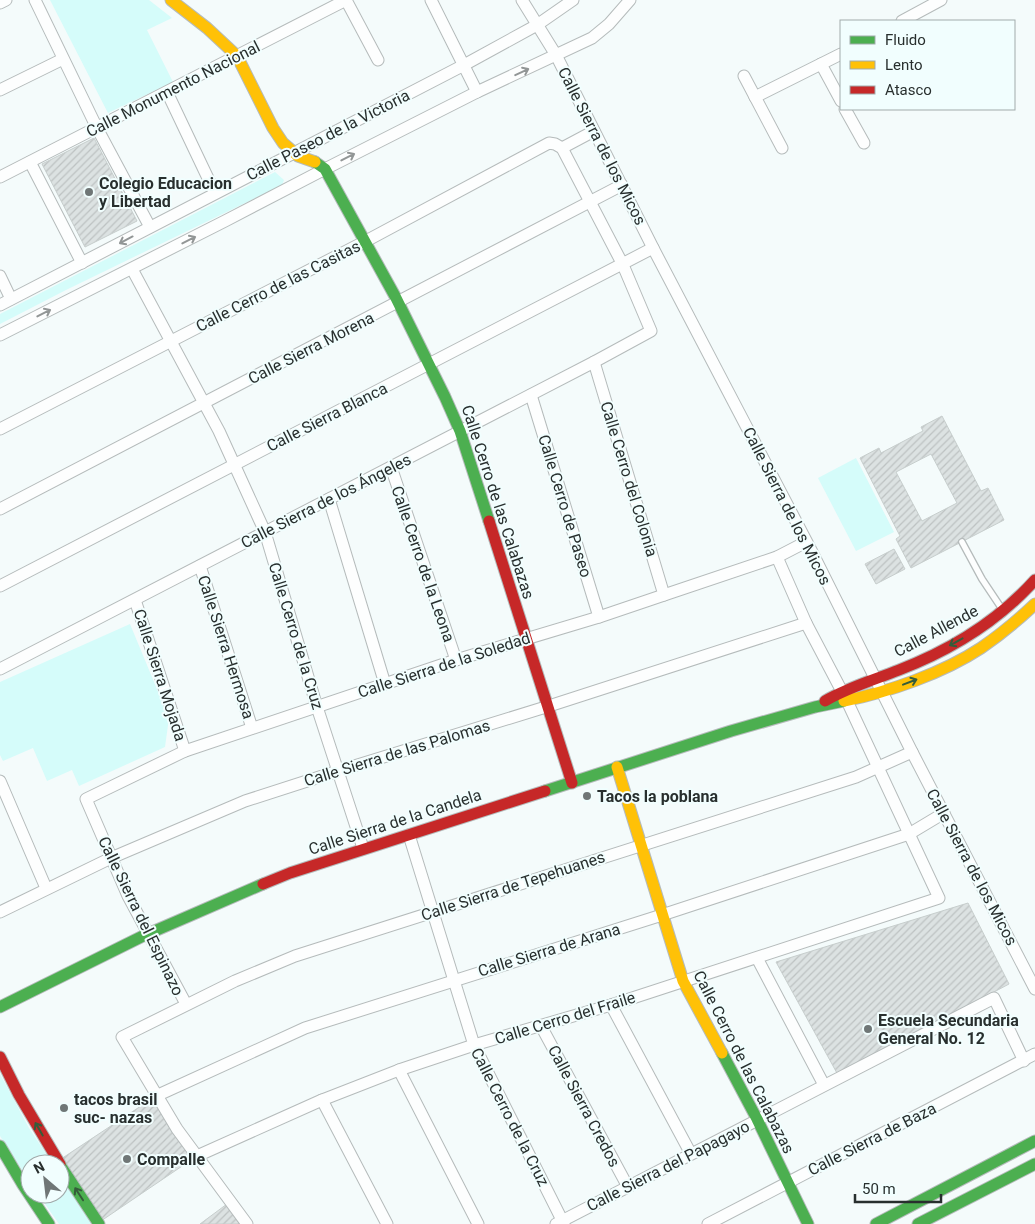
<svg xmlns="http://www.w3.org/2000/svg" width="1035" height="1224" viewBox="0 0 1035 1224" font-family="Roboto,sans-serif">
<style>
.green{fill:#d5fcfa}
.building{fill:url(#building-hatch);stroke:#c7cecd;fill-rule:evenodd}
.lines{fill:none;stroke-linecap:round;stroke-linejoin:round}
.lane-casing{stroke:#b5bbbb;stroke-width:8}
.street-casing{stroke:#b5bbbb;stroke-width:13}
.fast-casing{stroke:#b5bbbb;stroke-width:13}
.slow-casing{stroke:#b5bbbb;stroke-width:13}
.jam-casing{stroke:#b5bbbb;stroke-width:13}
.lane{stroke:#fdfefe;stroke-width:5.5}
.street{stroke:#fdfefe;stroke-width:11}
.fast{stroke:#4caf50;stroke-width:11}
.slow{stroke:#ffc107;stroke-width:11}
.jam{stroke:#c62828;stroke-width:11}
.oneway{stroke:#929696}
.oneway2{stroke:#355c3a}
.poi-dot{fill:#6f7676;stroke:#f1fefe;stroke-width:2}
.labels{text-anchor:middle;dominant-baseline:central;stroke-width:4;stroke-linejoin:round;paint-order:stroke}
.street-label{font-size:16px;fill:#282f2e;stroke:#f1fefe}
.poi-label{font-size:16px;font-weight:bold;fill:#282f2e;stroke:#f1fefe;text-anchor:start}
</style>
<defs>
<pattern id="building-hatch" width="6" height="6" patternUnits="userSpaceOnUse" patternTransform="scale(1.25)"><rect width="6" height="6" fill="#dce2e2"/><path d="M-1 1l2-2M0 6l6-6M5 7l2-2" fill="none" stroke="#bdc2c2"/></pattern>
</defs>
<rect width="100%" height="100%" fill="#f4fbfb"/>
<g class="green">
<polygon points="50,0 149,0 172,18 147,30 173,82 108,113"/>
<polygon points="275,172 284,180 282,185 66,290 0,324 0,314"/>
<polygon points="856,458 894,532 856,551 818,478"/>
<polygon points="130,624 169,718 165,747 79,786 72,770 47,781 33,748 3,761 0,755 0,682"/>
<polygon points="0,1074 29,1128 53,1164 30,1164 30,1182 0,1136"/>
<polygon points="60,1175 93,1224 59,1224 38,1194 60,1194"/>
</g>
<g class="building">
<polygon points="94,138 137,221 85,247 42,164"/>
<path d="M942,416L981,491L988,488L1004,520L911,568L896,539L900,536L860,458L879,448L881,453L923,431L921,427ZM931,454L957,503L922,521L896,472Z"/>
<polygon points="894,549 905,569 876,584 865,564"/>
<polygon points="968,903 1009,984 838,1075 776,962"/>
<polygon points="156,1096 197,1156 98,1223 58,1161"/>
<polygon points="231,1201 247,1224 200,1224"/>
</g>
<g class="lines">
<defs>
<polyline id="lane" points="962,542 982,579 1002,609"/>
<g id="street">
<polyline points="35,0 97,128 150,227"/>
<polyline points="346,0 378,60"/>
<polyline points="431,0 477,92"/>
<polyline points="522,0 556,55 653,248 812,552 912,752 1035,989"/>
<polyline points="0,3 6,0"/>
<polyline points="902,21 941,0"/>
<polyline points="821,64 841,101"/>
<polyline points="744,76 782,148"/>
<polyline points="0,90 63,59"/>
<polyline points="167,92 215,193"/>
<polyline points="755,97 841,54"/>
<polyline points="845,109 864,143"/>
<polyline points="562,148 594,131"/>
<polyline points="30,162 82,263"/>
<polyline points="0,177 346,0"/>
<polyline points="132,269 219,431 265,532 317,707 363,848"/>
<polyline points="0,276 11,299"/>
<polyline points="0,305 464,65 537,25 573,0"/>
<polyline points="0,335 225,221 325,169 477,92 592,38 609,24 630,0"/>
<polyline points="594,362 664,595"/>
<polyline points="531,395 599,617"/>
<polyline points="0,429 366,241 549,143 555,144 562,148 623,265 651,331 594,362 0,669"/>
<polyline points="391,467 456,660"/>
<polyline points="329,499 385,684"/>
<polyline points="0,509 622,185"/>
<polyline points="200,566 252,728"/>
<polyline points="0,586 653,248"/>
<polyline points="135,600 185,751"/>
<polyline points="0,781 46,888"/>
<polyline points="409,835 474,1045 564,1224"/>
<polyline points="0,912 111,858 245,801 338,771 549,706 806,623"/>
<polyline points="757,958 824,1085"/>
<polyline points="186,1004 128,896 86,799 185,751 456,660 599,617 664,595 777,557 806,542"/>
<polyline points="611,1005 691,1154"/>
<polyline points="541,1026 628,1187"/>
<polyline points="399,1070 478,1224"/>
<polyline points="156,1096 305,1028 662,915 909,834 944,813"/>
<polyline points="322,1100 387,1224"/>
<polyline points="197,1156 322,1100 399,1070 474,1045 611,1005 939,898 847,701 806,623 777,557"/>
<polyline points="247,1224 177,1129 122,1037 235,981 295,956 856,777 912,752"/>
<polyline points="556,1224 994,998 1024,1061"/>
<polyline points="708,1224 1035,1054"/>
</g>
<g id="fast">
<polyline points="315,162 325,169 396,298 445,397 460,431 489,521"/>
<polyline points="545,791 731,731 815,707 844,701"/>
<polyline points="0,1007 143,936 263,884"/>
<polyline points="722,1053 757,1119 808,1224"/>
<polyline points="0,1146 23,1185 49,1224"/>
<polyline points="60,1165 99,1224"/>
<polyline points="876,1224 1035,1141"/>
<polyline points="918,1224 1035,1164"/>
</g>
<g id="slow">
<polyline points="171,0 207,28 237,56 273,128 283,143 298,156 315,162"/>
<path d="M844,701C889,692 943,673 981,648C1000,635 1018,620 1035,604"/>
<polyline points="617,767 683,981 722,1053"/>
</g>
<g id="jam">
<polyline points="489,521 572,783"/>
<path d="M825,701C849,687 874,680 899,670C951,650 998,621 1035,580"/>
<polyline points="263,884 290,873 545,791"/>
<polyline points="0,1057 19,1095 60,1164"/>
</g>
</defs>
<use href="#lane" class="lane-casing"/>
<use href="#street" class="street-casing"/>
<use href="#fast" class="fast-casing"/>
<use href="#slow" class="slow-casing"/>
<use href="#jam" class="jam-casing"/>
<use href="#lane" class="lane"/>
<use href="#street" class="street"/>
<use href="#fast" class="fast"/>
<use href="#slow" class="slow"/>
<use href="#jam" class="jam"/>
</g>
<defs><path id="oneway-shaft" d="M-6 0H5M1.5-3L5.5 0L1.5 3" fill="none" stroke-width="1.6" stroke-linecap="round" stroke-linejoin="round" transform="scale(1.25)"/></defs>
<g class="oneway">
<use href="#oneway-shaft" transform="translate(522 72) rotate(-25)"/>
<use href="#oneway-shaft" transform="translate(348 157) rotate(-27)"/>
<use href="#oneway-shaft" transform="translate(126 240) rotate(152)"/>
<use href="#oneway-shaft" transform="translate(189 240) rotate(-27)"/>
<use href="#oneway-shaft" transform="translate(44 313) rotate(-27)"/>
</g>
<g class="oneway2">
<use href="#oneway-shaft" transform="translate(956 642) rotate(151)"/>
<use href="#oneway-shaft" transform="translate(910 682) rotate(-21)"/>
<use href="#oneway-shaft" transform="translate(39 1129) rotate(-120)"/>
<use href="#oneway-shaft" transform="translate(79 1194) rotate(-123)"/>
</g>
<g class="poi-dot">
<circle cx="89" cy="192" r="5"/>
<circle cx="587" cy="796" r="5"/>
<circle cx="868" cy="1029" r="5"/>
<circle cx="64" cy="1108" r="5"/>
<circle cx="127" cy="1159" r="5"/>
</g>
<g class="labels">
<g class="street-label">
<text transform="translate(173 89) rotate(-27)">Calle Monumento Nacional</text>
<text transform="translate(328 135) rotate(-27)">Calle Paseo de la Victoria</text>
<text transform="translate(602 146) rotate(63)">Calle Sierra de los Micos</text>
<text transform="translate(278 286) rotate(-27)">Calle Cerro de las Casitas</text>
<text transform="translate(311 348) rotate(-27)">Calle Sierra Morena</text>
<text transform="translate(327 417) rotate(-27)">Calle Sierra Blanca</text>
<text transform="translate(629 479) rotate(73)">Calle Cerro del Colonia</text>
<text transform="translate(326 501) rotate(-27)">Calle Sierra de los Ángeles</text>
<text transform="translate(498 502) rotate(72)">Calle Cerro de las Calabazas</text>
<text transform="translate(565 506) rotate(73)">Calle Cerro de Paseo</text>
<text transform="translate(787 506) rotate(63)">Calle Sierra de los Micos</text>
<text transform="translate(423 564) rotate(71)">Calle Cerro de la Leona</text>
<text transform="translate(936 631) rotate(-28)">Calle Allende</text>
<text transform="translate(296 636) rotate(73)">Calle Cerro de la Cruz</text>
<text transform="translate(226 647) rotate(72)">Calle Sierra Hermosa</text>
<text transform="translate(444 665) rotate(-18)">Calle Sierra de la Soledad</text>
<text transform="translate(160 675) rotate(72)">Calle Sierra Mojada</text>
<text transform="translate(397 753) rotate(-17)">Calle Sierra de las Palomas</text>
<text transform="translate(395 822) rotate(-18)">Calle Sierra de la Candela</text>
<text transform="translate(972 867) rotate(62)">Calle Sierra de los Micos</text>
<text transform="translate(513 886) rotate(-18)">Calle Sierra de Tepehuanes</text>
<text transform="translate(141 916) rotate(64)">Calle Sierra del Espinazo</text>
<text transform="translate(549 950) rotate(-17)">Calle Sierra de Arana</text>
<text transform="translate(565 1018) rotate(-17)">Calle Cerro del Fraile</text>
<text transform="translate(744 1062) rotate(63)">Calle Cerro de las Calabazas</text>
<text transform="translate(584 1106) rotate(62)">Calle Sierra Credos</text>
<text transform="translate(510 1117) rotate(63)">Calle Cerro de la Cruz</text>
<text transform="translate(872 1139) rotate(-27)">Calle Sierra de Baza</text>
<text transform="translate(668 1166) rotate(-27)">Calle Sierra del Papagayo</text>
</g>
<g class="poi-label">
<text x="99" y="183">Colegio Educacion<tspan x="99" dy="18">y Libertad</tspan></text>
<text x="597" y="796">Tacos la poblana</text>
<text x="878" y="1020">Escuela Secundaria<tspan x="878" dy="18">General No. 12</tspan></text>
<text x="74" y="1099">tacos brasil<tspan x="74" dy="18">suc- nazas</tspan></text>
<text x="137" y="1159">Compalle</text>
</g>
</g>
<rect x="840" y="20" width="175" height="90" fill="#f1fefe" stroke="#a1abab"/>
<rect x="850" y="36" width="25" height="8" fill="#4caf50" stroke="#a1abab"/>
<text x="885" y="45" font-size="15" fill="#282f2e">Fluido</text>
<rect x="850" y="61" width="25" height="8" fill="#ffc107" stroke="#a1abab"/>
<text x="885" y="70" font-size="15" fill="#282f2e">Lento</text>
<rect x="850" y="86" width="25" height="8" fill="#c62828" stroke="#a1abab"/>
<text x="885" y="95" font-size="15" fill="#282f2e">Atasco</text>
<g transform="translate(45 1179) rotate(332)"><circle r="24" fill="#f1fefe" stroke="#a1abab"/>
<path d="M0-4L9 19L0 12L-9 19Z" fill="#6f7676"/>
<text y="-8" font-size="14" font-weight="bold" text-anchor="middle" fill="#282f2e">N</text>
</g>
<path d="M855 1194v8h86v-8" fill="none" stroke="#282f2e" stroke-width="2.5"/>
<text x="862" y="1194" font-size="15" fill="#282f2e" stroke="#f1fefe" stroke-width="4" paint-order="stroke">50 m</text>
</svg>
